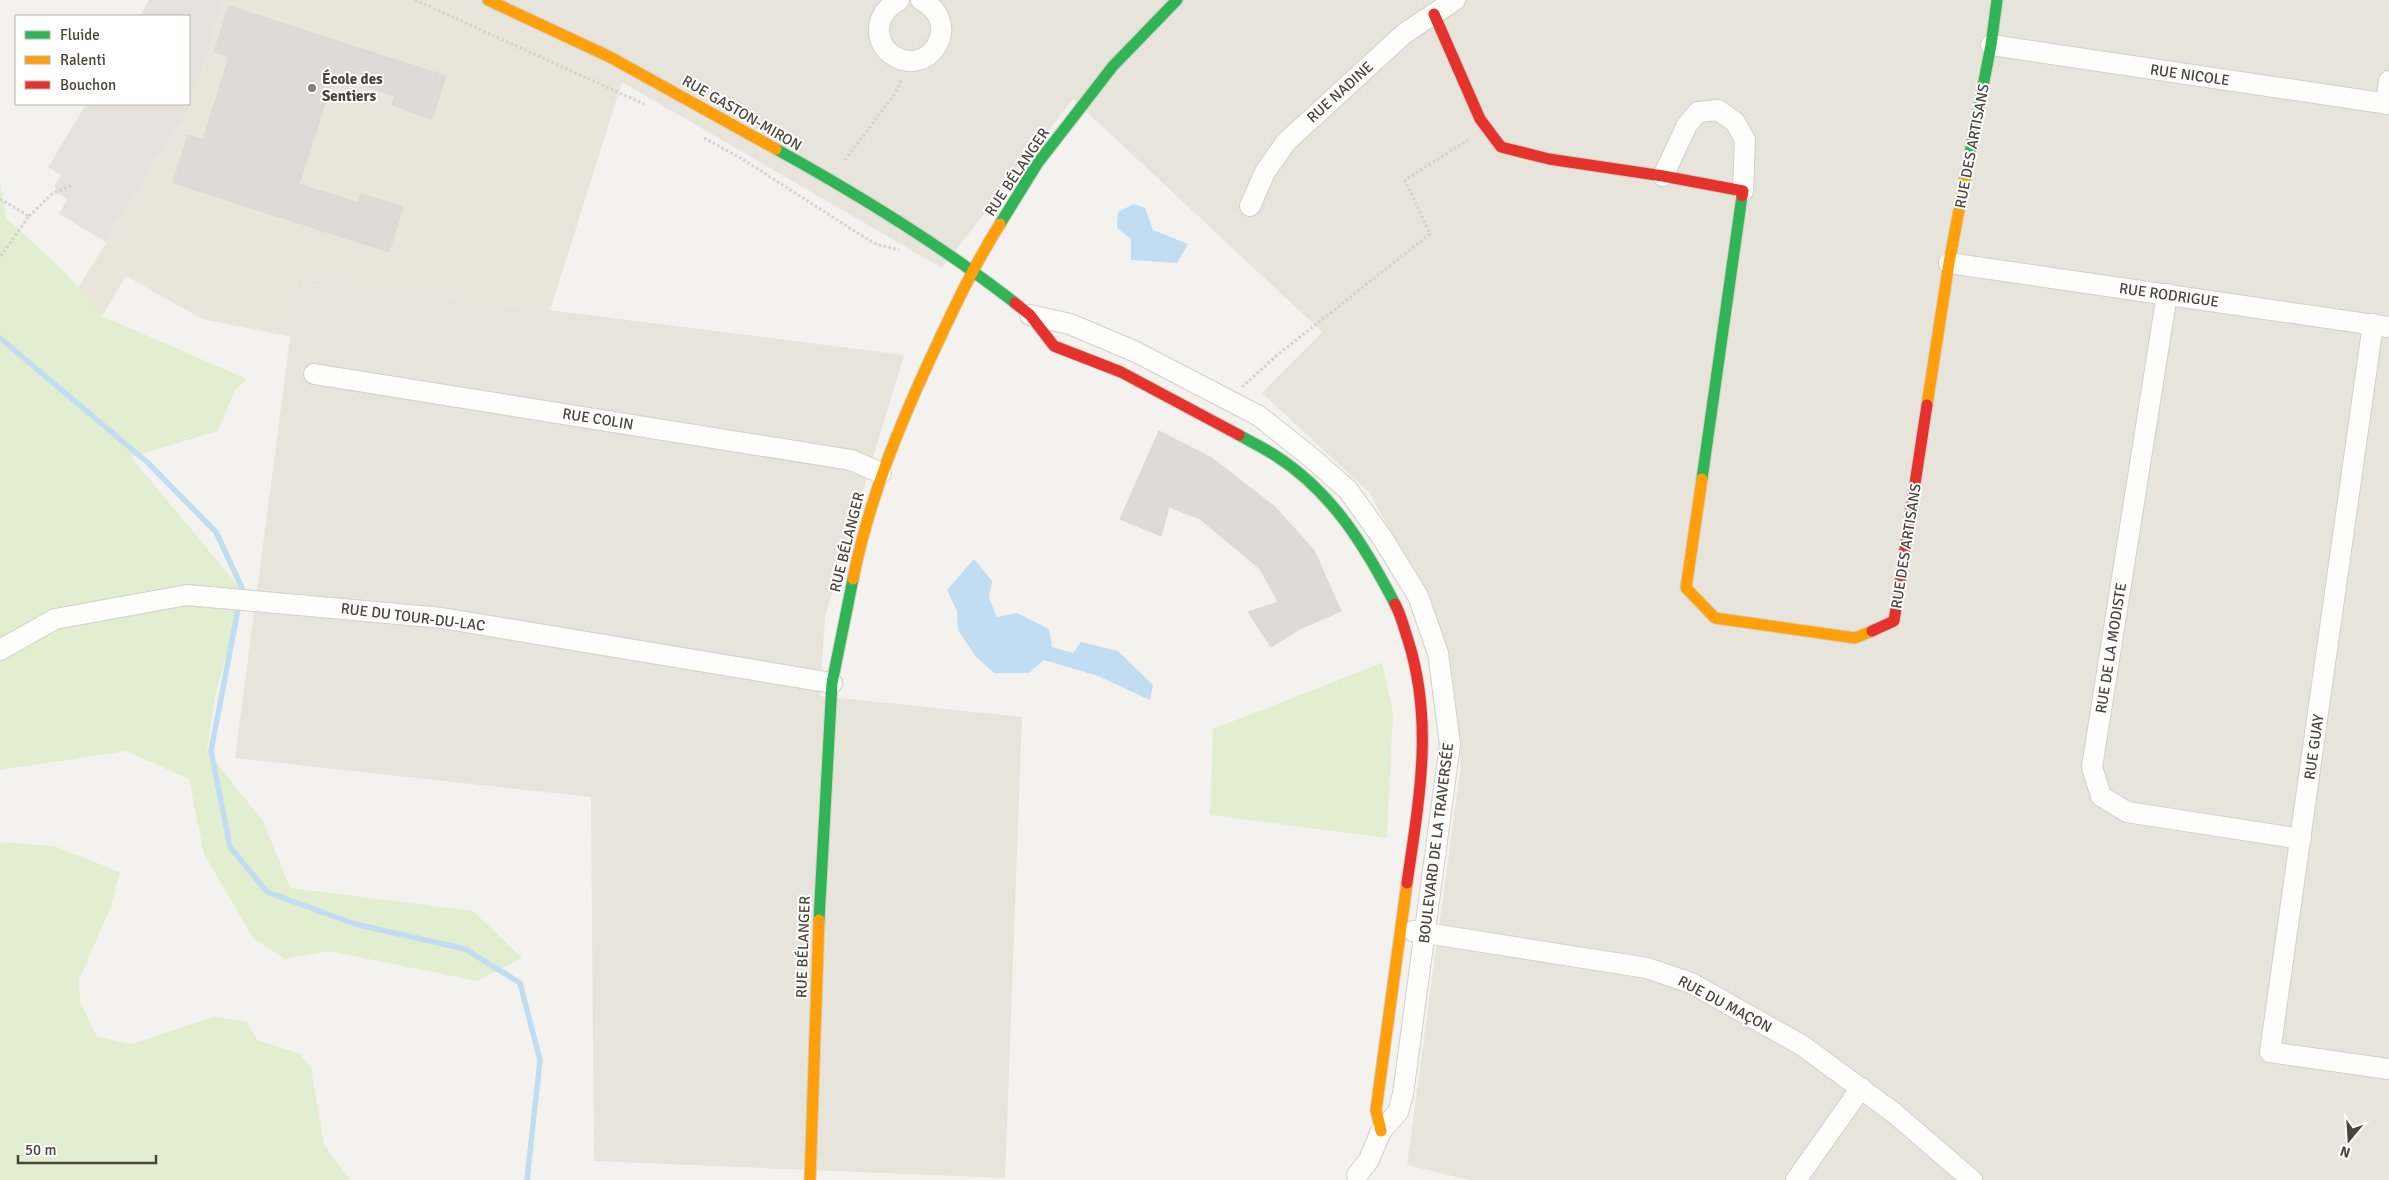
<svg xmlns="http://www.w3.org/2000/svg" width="2389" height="1180" viewBox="0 0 2389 1180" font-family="Signika,sans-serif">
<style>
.residential{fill:#e7e4dc}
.education{fill:#eae5da}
.green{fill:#e1eecf}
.parking{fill:#e6e3df}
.water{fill:#c0ddf1}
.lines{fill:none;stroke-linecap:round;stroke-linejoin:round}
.stream{stroke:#c0ddf1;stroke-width:5.5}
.building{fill:#dedbd6;stroke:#dcd9d4}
.street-casing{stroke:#d2d0cb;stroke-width:22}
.fast-casing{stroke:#d3cfc5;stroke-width:13}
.slow-casing{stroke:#d3cfc5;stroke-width:13}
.jam-casing{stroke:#d3cfc5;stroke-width:13}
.path{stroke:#d3d2cc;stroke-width:3;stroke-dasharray:2.5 2.5;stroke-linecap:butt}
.street{stroke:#fdfdfc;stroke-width:20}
.fast{stroke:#30b455;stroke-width:11}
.slow{stroke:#ff9f0a;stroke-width:11}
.jam{stroke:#e5322d;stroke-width:11}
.poi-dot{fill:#868178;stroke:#fff;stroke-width:2}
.labels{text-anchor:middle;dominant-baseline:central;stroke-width:4;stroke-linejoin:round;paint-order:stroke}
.street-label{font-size:15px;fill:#4b4439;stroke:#fff}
.poi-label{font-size:15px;font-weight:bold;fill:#4b4439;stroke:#fff;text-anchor:start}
</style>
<rect width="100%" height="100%" fill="#f4f2ee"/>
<g class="residential">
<polygon points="455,0 2389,0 2389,1180 1469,1180 1407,1165 1461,763 1452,671 1421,587 1369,492 1262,393 1322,332 1073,99 942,268 622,82"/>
<polygon points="298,278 904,355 825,616 820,696 1022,717 1005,1178 594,1161 591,797 235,758"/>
</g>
<polygon class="education" points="224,0 455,0 622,82 550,311 298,278 291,337 202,319 126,276 102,316 78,288 189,108"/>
<g class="green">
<polygon points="0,180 6,218 65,272 102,316 247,379 235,390 218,431 131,457 244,593 215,696 207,751 263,821 290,888 473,911 522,958 477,981 328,951 285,959 253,938 204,854 189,779 126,751 0,770"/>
<polygon points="1382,663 1393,712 1387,838 1210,815 1213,729"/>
<polygon points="0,842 54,846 120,872 111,906 79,980 80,1001 97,1037 132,1044 214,1017 247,1022 257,1040 298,1053 311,1067 324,1144 350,1180 0,1180"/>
</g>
<polygon class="parking" points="149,0 224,0 189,108 106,242 59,214 67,200 56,192 55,185 61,175 48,167 86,104 189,104 189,16 139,16"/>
<g class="water">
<polygon points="1134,204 1145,208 1153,230 1188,244 1177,263 1131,260 1131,239 1117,228 1118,212"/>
<polygon points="974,559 992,581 989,598 997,617 1017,613 1049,629 1052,647 1073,653 1081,642 1118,651 1153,685 1150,700 1098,676 1044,660 1029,673 994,673 976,657 958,630 957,611 947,590"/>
</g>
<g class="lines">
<polyline class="stream" points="0,338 147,462 216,532 242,588 211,751 230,847 267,892 355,924 465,949 520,983 540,1060 527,1180"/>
</g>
<g class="building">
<polygon points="229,6 446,76 432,119 392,105 395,96 334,76 299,184 358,203 361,194 403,207 389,252 173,183 188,135 203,140 229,57 214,52"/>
<polygon points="1159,431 1212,458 1274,506 1314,550 1341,611 1300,629 1271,647 1248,612 1278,602 1260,569 1200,519 1169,507 1161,536 1120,519"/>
</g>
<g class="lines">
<defs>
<g id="street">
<path d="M899,0C887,7 879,16 879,30C879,40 883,48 891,54C927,81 966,24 921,0"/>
<polyline points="1991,45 2389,104"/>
<polyline points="2386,103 2389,81"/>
<polyline points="1663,176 1687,125 1698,112 1718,110 1735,122 1745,140 1743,191"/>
<polyline points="1250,206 1265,172 1286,142 1405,33 1455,0"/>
<polyline points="1949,263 2389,327"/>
<polyline points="2167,294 2092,767 2101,796 2127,812 2301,839"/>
<polyline points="1030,315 1070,324 1136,352 1259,416 1313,459 1348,490 1383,539 1418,596 1438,653 1450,744 1403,1094 1398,1112 1381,1131 1369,1160 1357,1175"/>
<polyline points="2373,324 2270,1052 2389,1069"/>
<polyline points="314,374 851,460 881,473"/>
<polyline points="0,650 55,619 187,595 442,618 832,683"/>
<polyline points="1413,931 1647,968 1691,983 1803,1046 1894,1113 1972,1180"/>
<polyline points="1796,1180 1861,1088"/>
</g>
<g id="fast">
<path d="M776,149C859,195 941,245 1015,303"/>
<polyline points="1965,179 1991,45 1997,0"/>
<polyline points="1000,224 1037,164 1113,66 1177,0"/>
<path d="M1239,435C1251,442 1264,448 1276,456C1332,492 1365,546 1395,604"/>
<polyline points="1702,479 1742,196"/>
<polyline points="819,920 832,683 853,579"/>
</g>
<g id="slow">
<polyline points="488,0 610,57 776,149"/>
<polyline points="1927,405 1949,263 1965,179"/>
<polyline points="1702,479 1686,588 1715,618 1855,638 1872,631"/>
<path d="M853,579C869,499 899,426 933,353C954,308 973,267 1000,224"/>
<polyline points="1381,1131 1376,1110 1407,883"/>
<polyline points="810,1180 819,920"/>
</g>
<g id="jam">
<polyline points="1434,14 1480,119 1501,147 1549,159 1663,176 1743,191 1742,196"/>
<polyline points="1015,303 1030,315 1054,346 1121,372 1239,435"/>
<path d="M1395,604C1401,615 1404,628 1408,640C1434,722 1419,800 1407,883"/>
<polyline points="1872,631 1894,621 1927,405"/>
</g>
</defs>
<use href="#street" class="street-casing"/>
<use href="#fast" class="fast-casing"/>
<use href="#slow" class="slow-casing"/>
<use href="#jam" class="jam-casing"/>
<g class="path">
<polyline points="415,0 644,104"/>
<polyline points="704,138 744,160 859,234 876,244 899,250"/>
<polyline points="845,160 894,95 902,79"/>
<polyline points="0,199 29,216 0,257"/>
<polyline points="29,216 52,194 72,185"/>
<polyline points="1242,387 1276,356 1430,234 1405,180 1468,140"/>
</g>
<use href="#street" class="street"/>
<use href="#fast" class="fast"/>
<use href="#slow" class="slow"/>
<use href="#jam" class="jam"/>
</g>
<circle class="poi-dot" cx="312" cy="88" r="5"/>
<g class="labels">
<g class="street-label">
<text transform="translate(2190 75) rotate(8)">RUE NICOLE</text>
<text transform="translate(1340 92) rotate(-42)">RUE NADINE</text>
<text transform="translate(742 113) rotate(30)">RUE GASTON-MIRON</text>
<text transform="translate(1972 146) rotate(-79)">RUE DES ARTISANS</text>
<text transform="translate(1017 172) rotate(-56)">RUE BÉLANGER</text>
<text transform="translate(2169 295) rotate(8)">RUE RODRIGUE</text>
<text transform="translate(598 419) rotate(9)">RUE COLIN</text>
<text transform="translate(847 542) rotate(-76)">RUE BÉLANGER</text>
<text transform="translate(1906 546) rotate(-81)">RUE DES ARTISANS</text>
<text transform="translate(413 617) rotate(7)">RUE DU TOUR-DU-LAC</text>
<text transform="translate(2111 648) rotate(-81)">RUE DE LA MODISTE</text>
<text transform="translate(2314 747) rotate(-82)">RUE GUAY</text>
<text transform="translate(1436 843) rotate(-83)">BOULEVARD DE LA TRAVERSÉE</text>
<text transform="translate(803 947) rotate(-88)">RUE BÉLANGER</text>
<text transform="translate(1725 1004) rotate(28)">RUE DU MAÇON</text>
</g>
<g class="poi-label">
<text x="322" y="79">École des<tspan x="322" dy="17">Sentiers</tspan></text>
</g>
</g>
<rect x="15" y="15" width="175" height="90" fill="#ffffff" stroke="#b7b4b0"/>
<rect x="25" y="31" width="25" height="8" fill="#30b455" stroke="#b7b4b0"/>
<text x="60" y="40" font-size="15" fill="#4b4439">Fluide</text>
<rect x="25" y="56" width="25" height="8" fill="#ff9f0a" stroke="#b7b4b0"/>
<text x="60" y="65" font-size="15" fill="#4b4439">Ralenti</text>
<rect x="25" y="81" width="25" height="8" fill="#e5322d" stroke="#b7b4b0"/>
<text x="60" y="90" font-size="15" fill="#4b4439">Bouchon</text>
<g transform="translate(2349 1140) rotate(198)" stroke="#ffffff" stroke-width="4" paint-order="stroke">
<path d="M0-4L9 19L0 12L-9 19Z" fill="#4b4439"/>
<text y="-8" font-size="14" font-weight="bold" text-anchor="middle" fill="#4b4439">N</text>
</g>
<path d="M18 1155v8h138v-8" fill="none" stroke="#4b4439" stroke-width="2.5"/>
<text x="25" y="1155" font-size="15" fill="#4b4439" stroke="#ffffff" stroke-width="4" paint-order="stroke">50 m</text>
</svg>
